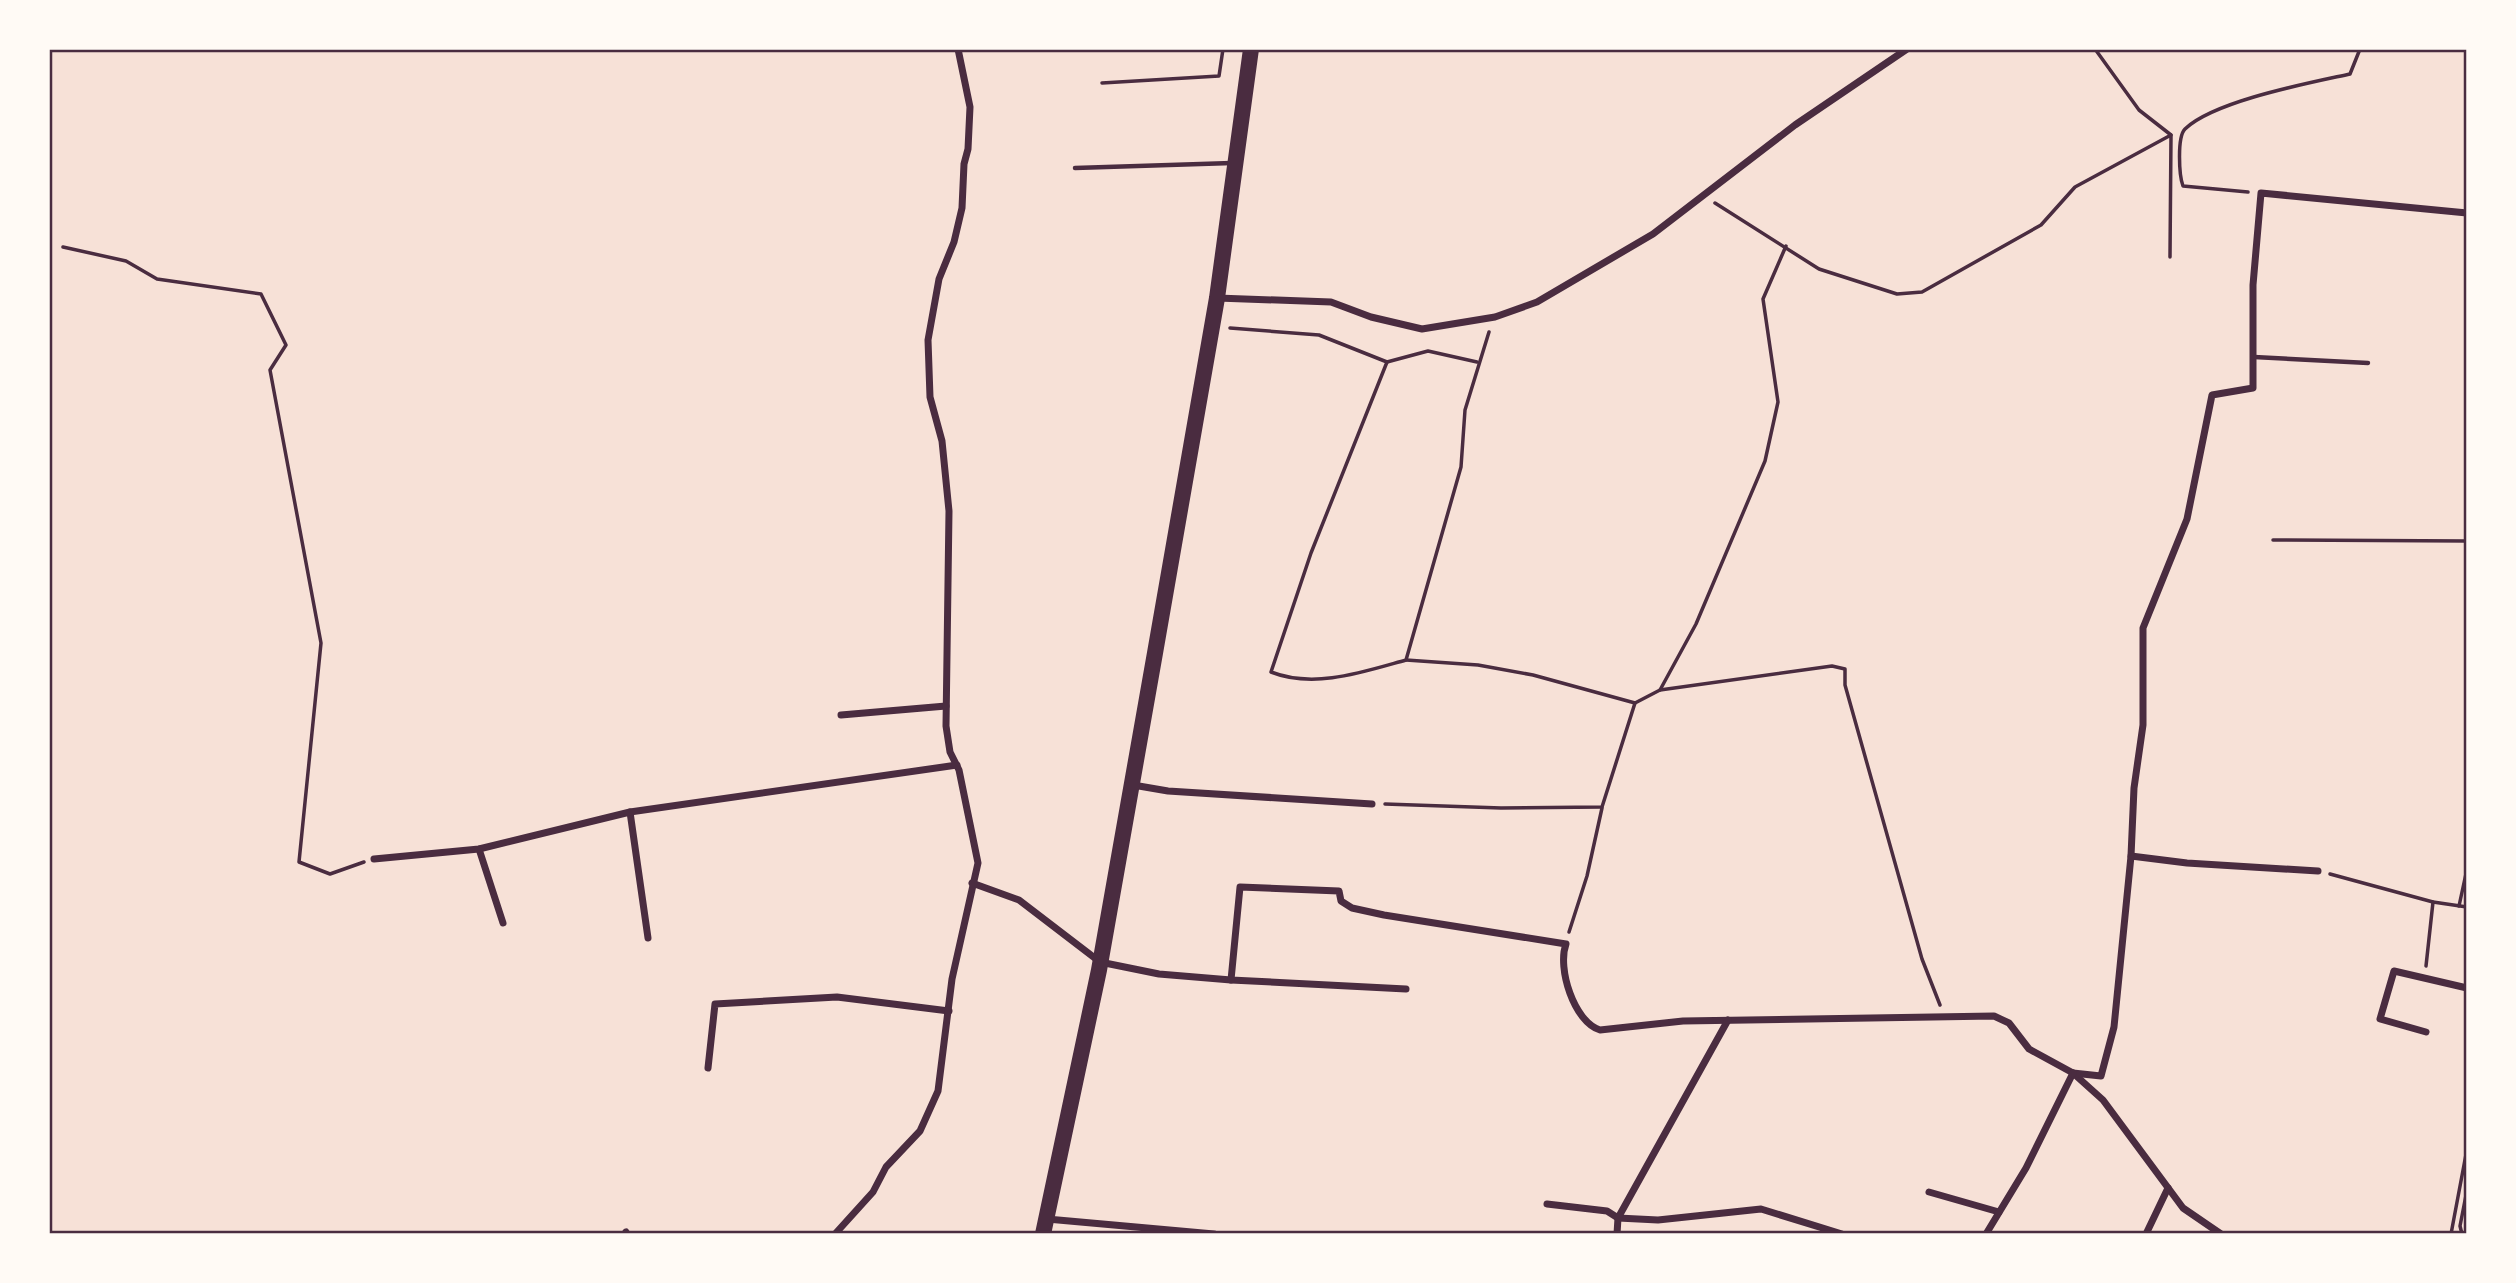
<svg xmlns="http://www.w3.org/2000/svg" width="2516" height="1283" viewBox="0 0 2516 1283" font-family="Quicksand,sans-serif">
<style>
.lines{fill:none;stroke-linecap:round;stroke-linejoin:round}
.path{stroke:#4a2c40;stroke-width:3.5}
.service{stroke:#4a2c40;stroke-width:4.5}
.minor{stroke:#4a2c40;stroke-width:7}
.trunk{stroke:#4a2c40;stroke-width:16}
.neatline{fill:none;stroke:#4a2c40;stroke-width:2.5}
</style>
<rect width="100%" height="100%" fill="#f7e1d7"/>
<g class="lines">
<g class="path">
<polyline points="2095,49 2139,110 2171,135"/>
<polyline points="1102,83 1219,76 1223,49"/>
<path d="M2248,192L2183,186C2179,175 2177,137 2185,129C2214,101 2309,83 2350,74L2360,49"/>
<polyline points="1715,203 1819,269 1897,294 1922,292 2041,225 2075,187 2171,135 2170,257"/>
<polyline points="63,247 126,261 157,279 261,294 286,345 270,370 321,643 299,862 330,874 364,862"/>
<path d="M1230,328L1319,335L1387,362L1311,553L1271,672C1314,689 1363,672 1406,660L1461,467L1465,410L1489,332"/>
<polyline points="1387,362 1428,351 1477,362"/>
<polyline points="2273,540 2467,541"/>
<polyline points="1406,660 1478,665 1533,675 1635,703"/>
<polyline points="1660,690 1696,624 1765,461 1778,402 1763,299 1786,246"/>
<polyline points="1385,804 1501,808 1602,807 1635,703 1660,690 1832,666 1845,669 1845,685 1922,959 1940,1005"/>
<polyline points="2330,874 2433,902 2467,907"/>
<polyline points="2459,906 2467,869"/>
<polyline points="1569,932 1587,876 1602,808"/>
<polyline points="2426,966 2433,902"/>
<polyline points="2451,1234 2467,1149"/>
<polyline points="2462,1234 2460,1226 2467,1190"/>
</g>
<g class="service">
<polyline points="1075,168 1232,163"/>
<polyline points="2254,357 2368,363"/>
</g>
<g class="minor">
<polyline points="1217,298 1331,302 1371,317 1422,329 1495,317 1537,302 1653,234 1795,125 1907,49"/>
<polyline points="841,715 946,706"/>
<polyline points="1133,785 1168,791 1372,804"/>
<polyline points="630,812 648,938"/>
<polyline points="479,849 503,923"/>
<polyline points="2131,856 2187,863 2318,871"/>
<polyline points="374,859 479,849 630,812 957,765"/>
<polyline points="972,883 1019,900 1100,962 1159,974 1231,980 1406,989"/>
<path d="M1231,980L1240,887L1339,891L1341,901L1352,908L1384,915L1566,944C1557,968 1574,1022 1600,1030L1683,1021L1994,1016L2009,1023L2029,1049L2073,1073L2103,1100L2183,1208L2221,1234"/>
<polyline points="2426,1032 2380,1019 2394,971 2467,988"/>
<polyline points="708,1068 715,1004 837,997 949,1011"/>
<polyline points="2073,1073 2101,1076 2114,1027 2131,856 2134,788 2143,725 2143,628 2187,519 2212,395 2253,388 2253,285 2261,193 2467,213"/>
<polyline points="1929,1192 1999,1212"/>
<polyline points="1547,1204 1607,1211 1618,1218 1658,1220 1761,1209 1842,1234"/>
<polyline points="1047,1219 1214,1234"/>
<polyline points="626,1232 627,1234"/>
<polyline points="835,1234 873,1192 886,1167 920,1131 938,1091 952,979 978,863 959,770 950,752 946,726 949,511 942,441 930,397 928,340 939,279 954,242 962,208 964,164 968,149 970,107 958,49"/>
<polyline points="1617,1234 1618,1218 1728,1020"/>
<polyline points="1986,1234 2026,1168 2073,1073"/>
<polyline points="2146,1234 2168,1188"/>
</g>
<polyline class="trunk" points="1043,1234 1099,970 1155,653 1217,298 1251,49"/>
</g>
<rect width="2516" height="1283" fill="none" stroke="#fffaf5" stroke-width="102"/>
<rect x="51" y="51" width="2414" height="1181" class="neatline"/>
</svg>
